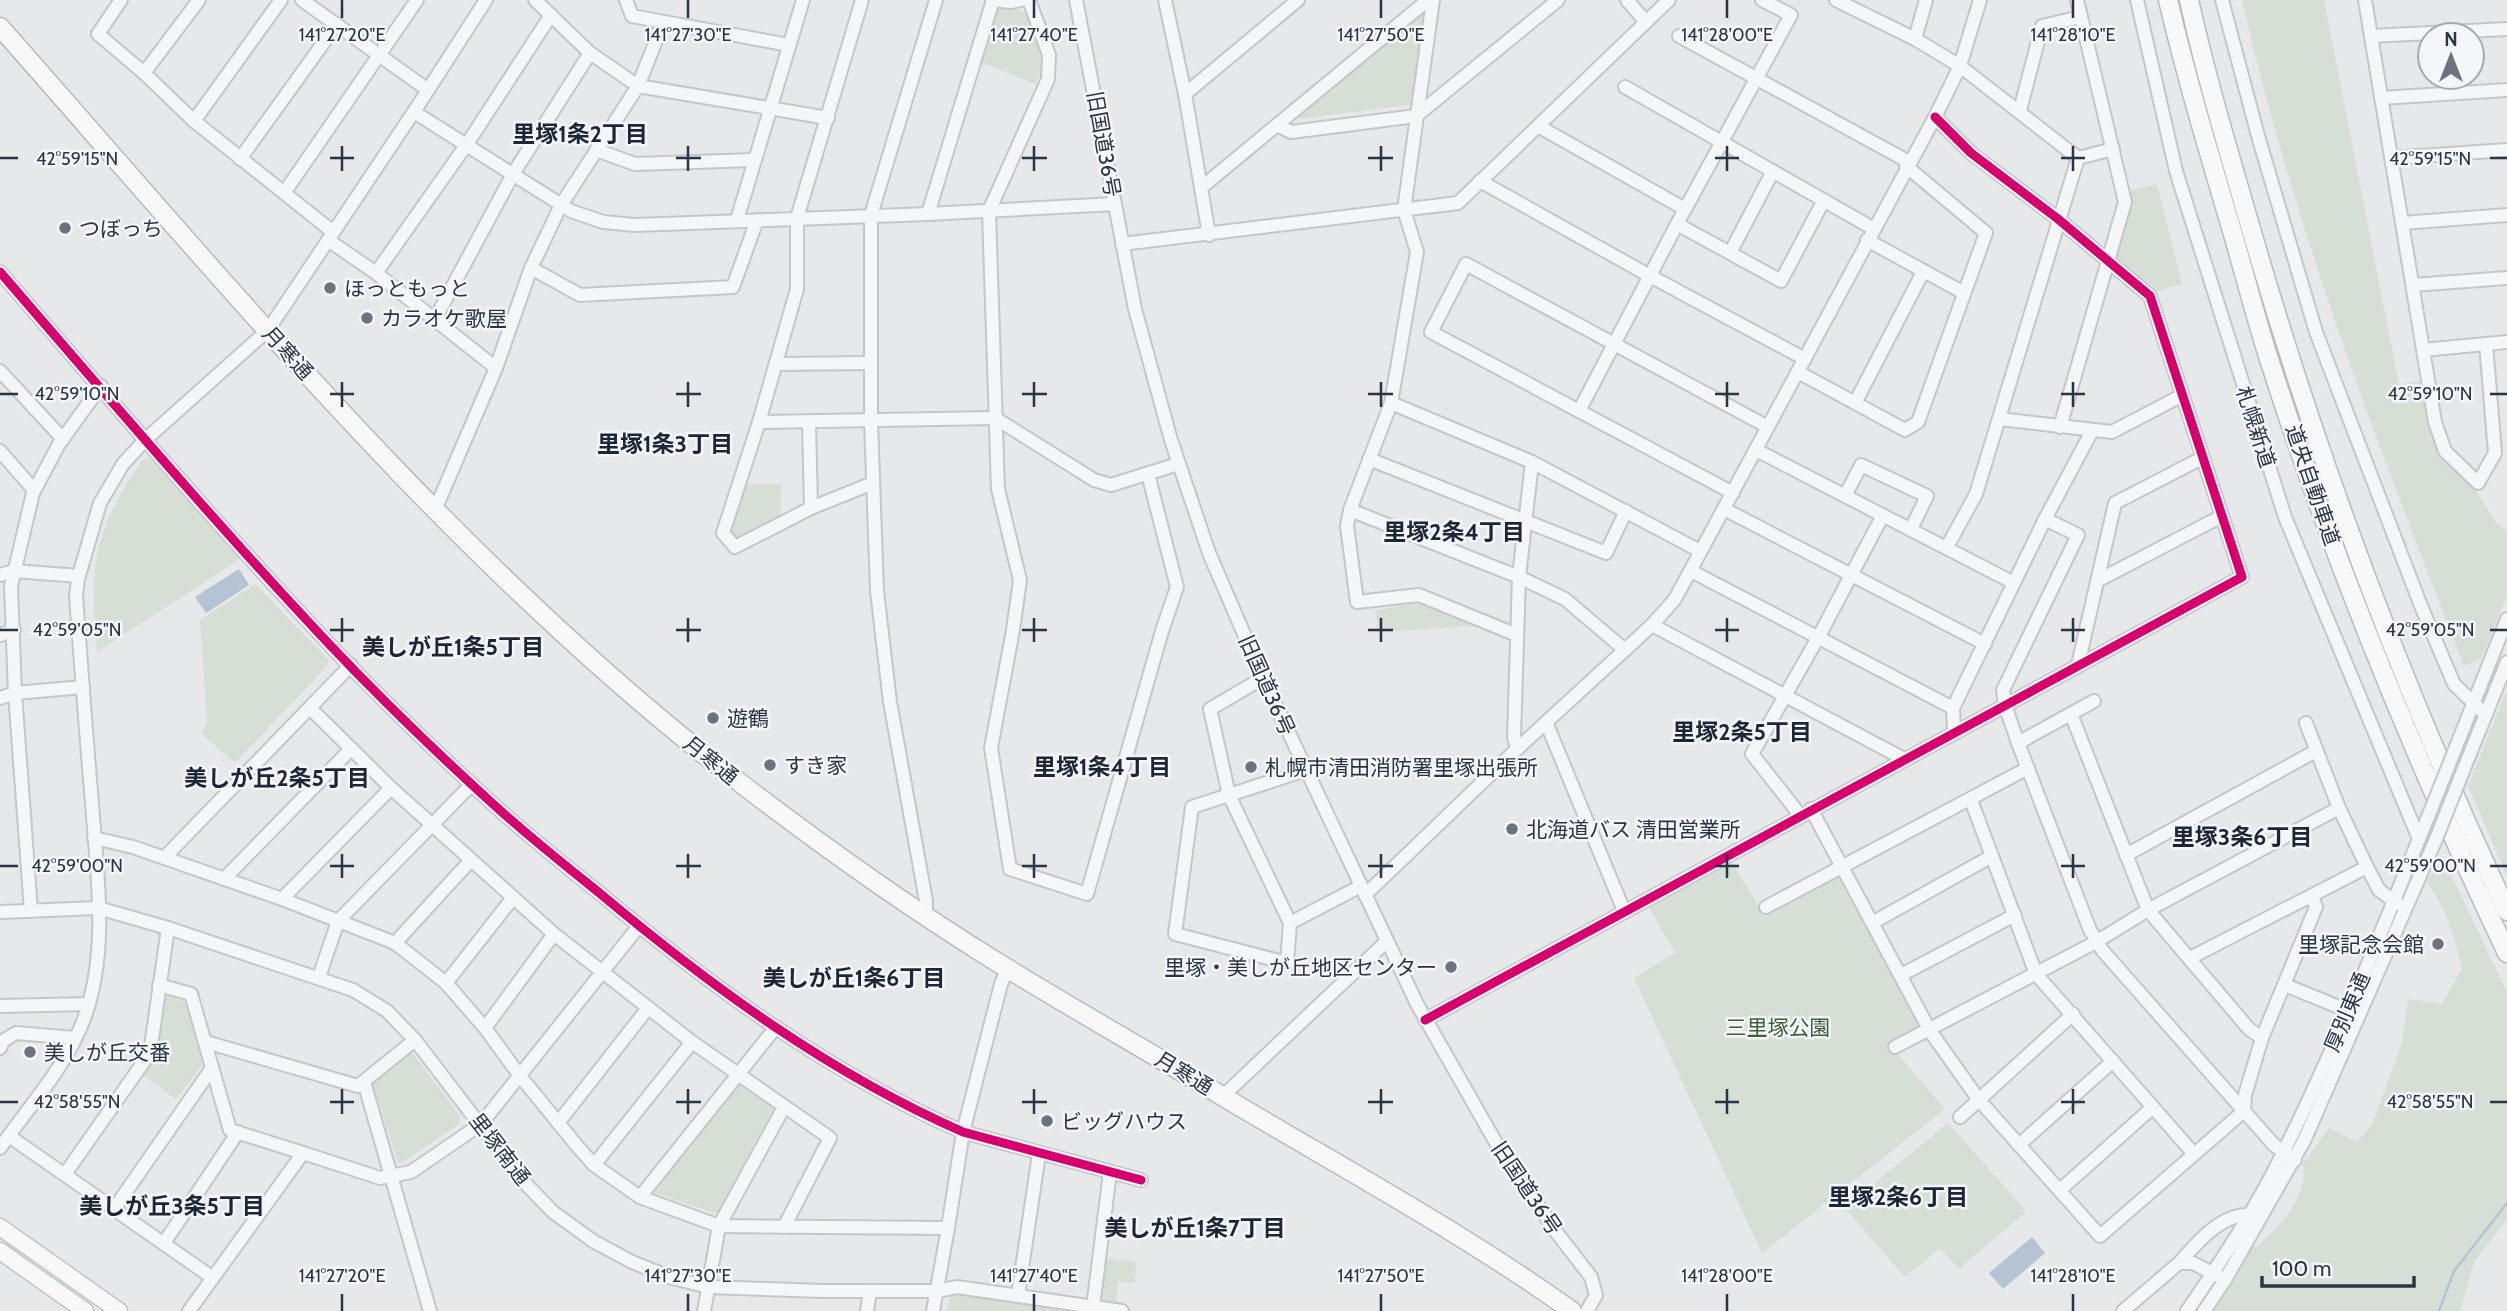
<svg xmlns="http://www.w3.org/2000/svg" width="2507" height="1311" viewBox="0 0 2507 1311" font-family="Cabin,'Noto Sans JP',sans-serif">
<style>
.green{fill:#d6ded6}
.water{fill:#b4c4d5}
.lines{fill:none;stroke-linecap:round;stroke-linejoin:round}
.stream{stroke:#b4c4d5;stroke-width:2.5}
.minor-casing{stroke:#c4c6c8;stroke-width:16}
.major-casing{stroke:#c2c5c8;stroke-width:19}
.highway-casing{stroke:#b8bbbf;stroke-width:21}
.minor{stroke:#f5f6f7;stroke-width:12}
.major{stroke:#f8f8f8;stroke-width:16}
.highway{stroke:#f8f8f8;stroke-width:18}
.minor-bridge-casing{stroke:#c4c6c8;stroke-width:16;stroke-linecap:butt}
.minor-bridge{stroke:#f5f6f7;stroke-width:12}
.cycleway-casing{stroke:#f4f6f9;stroke-width:13}
.cycleway{stroke:#d6006c;stroke-width:9}
.ticks{fill:none;stroke:#2b3445;stroke-width:2.5}
.poi-dot{fill:#6c737f;stroke:#f4f6f9;stroke-width:2.5}
.labels{text-anchor:middle;dominant-baseline:central;stroke-width:5;stroke-linejoin:round;paint-order:stroke}
.street-label{font-size:21px;fill:#2b3445;stroke:#f4f6f9}
.poi-label{font-size:21px;fill:#2b3445;stroke:#f4f6f9;text-anchor:start}
.park-label{font-size:21px;fill:#3f6138;stroke:#f4f6f9}
.neighbourhood-label{font-size:23px;font-weight:bold;fill:#1d2536;stroke:#f4f6f9}
.ticks-label{font-size:18px;text-anchor:middle;fill:#2b3445;stroke:#f4f6f9;stroke-width:5;stroke-linejoin:round;paint-order:stroke}
</style>
<rect width="100%" height="100%" fill="#e6e8ea"/>
<g class="green">
<path d="M2242,0H2324L2399,385L2423,380L2444,458L2475,489L2496,523L2507,530V596L2481,659L2464,666C2379,448 2294,229 2242,0Z"/>
<polygon points="999,4 1022,11 1026,15 1042,60 1042,69 1035,84 979,61 995,7"/>
<polygon points="1419,14 1424,17 1414,103 1409,105 1300,119 1297,112"/>
<polygon points="2157,184 2182,284 2157,291 2113,255 2131,198 2130,191"/>
<path d="M149,459L156,463L241,558L97,652C95,617 90,578 100,543C108,513 125,486 142,460Z"/>
<polygon points="739,484 781,484 780,524 735,547 723,534"/>
<polygon points="255,584 328,659 328,665 235,763 202,734 207,721 200,620"/>
<polygon points="1420,603 1474,626 1378,632 1376,610"/>
<polygon points="2507,689 2507,876 2468,786"/>
<polygon points="1730,858 1765,917 1838,877 1917,1021 1917,1028 1888,1043 1945,1109 1762,1253 1634,978 1675,953 1647,904"/>
<path d="M2444,860L2507,992V1219L2474,1262L2460,1311H2206L2230,1283L2234,1282L2240,1273L2236,1265L2252,1245L2257,1247C2279,1226 2309,1197 2303,1164L2329,1128L2357,1142L2372,1125L2402,1043L2408,999L2442,1004L2462,969C2455,937 2446,907 2426,881Z"/>
<polygon points="168,996 190,1004 203,1056 202,1065 176,1099 140,1073 163,998"/>
<polygon points="409,1054 413,1054 460,1116 459,1124 402,1163 398,1162 373,1086 375,1079"/>
<polygon points="739,1082 772,1104 773,1109 718,1212 714,1213 652,1192"/>
<polygon points="1948,1123 2026,1211 1959,1269 1940,1248 1905,1277 1845,1208"/>
<polygon points="1101,1258 1136,1262 1135,1283 1118,1281 1116,1302 1099,1299"/>
<polygon points="951,1291 1091,1311 947,1311"/>
</g>
<g class="water">
<polygon points="239,569 249,585 206,613 195,597"/>
<polygon points="2032,1237 2045,1253 2003,1289 1989,1273"/>
</g>
<g class="lines">
<polyline class="stream" points="2439,1311 2454,1271 2507,1203"/>
<defs>
<g id="minor">
<polyline points="121,0 98,34 144,73 194,121 333,232"/>
<polyline points="302,0 428,90"/>
<polyline points="535,0 590,53 638,86 828,118"/>
<polyline points="626,0 632,16 789,45"/>
<polyline points="862,0 797,218 797,289 759,422 723,533 735,547 811,508 873,483"/>
<polyline points="992,0 1011,2 1021,0"/>
<polyline points="1029,0 1049,55 1048,79 989,211 998,489 1020,580 1013,630 991,748 1010,869 1087,894 1162,631 1177,587 1148,474"/>
<polyline points="1076,0 1135,309 1171,440 1209,553 1263,678 1417,1004 1499,1148 1557,1233 1591,1277 1596,1295 1587,1311"/>
<polyline points="1165,0 1185,94 1209,235"/>
<polyline points="1433,0 1404,210 1417,252 1391,403 1350,510 1347,526 1357,602 1419,595 1517,635"/>
<polyline points="1627,0 1646,22"/>
<polyline points="1836,0 1915,39 1960,66 2078,158 2113,149"/>
<polyline points="2137,0 2176,171 2285,517 2419,839"/>
<polyline points="2222,0 2258,136 2316,332 2421,606 2454,684 2486,715"/>
<polyline points="2365,0 2435,422 2445,451 2478,483 2495,453 2486,344"/>
<polyline points="1679,36 1909,162"/>
<polyline points="2371,36 2507,29"/>
<polyline points="1915,39 1926,0"/>
<polyline points="144,73 199,0"/>
<polyline points="1625,87 1874,229"/>
<polyline points="1185,94 1298,0"/>
<polyline points="2381,98 2507,90"/>
<polyline points="2020,110 2042,26 2080,17"/>
<polyline points="414,112 571,211 603,222 635,225 928,214 1115,204"/>
<polyline points="194,121 281,0"/>
<polyline points="1277,125 1291,132 1416,116 1558,0"/>
<polyline points="1538,126 1685,209"/>
<polyline points="596,150 635,164 754,160"/>
<polyline points="2391,158 2507,150"/>
<polyline points="240,159 337,24"/>
<polyline points="1480,181 1650,276 1805,359"/>
<polyline points="1202,187 1428,0"/>
<polyline points="284,193 417,0"/>
<polyline points="928,214 993,0"/>
<polyline points="737,220 803,0"/>
<polyline points="2402,223 2507,215"/>
<polyline points="1677,224 1781,281 1824,200"/>
<polyline points="328,240 376,273 496,368"/>
<polyline points="1867,240 1964,293"/>
<polyline points="1122,244 1458,203 1669,0"/>
<polyline points="1730,253 1773,171"/>
<polyline points="531,268 580,295 733,287 757,220"/>
<path d="M0,272C108,397 216,524 329,644C381,699 437,753 493,804C528,836 566,866 603,896C713,988 831,1074 963,1132L1141,1180"/>
<polyline points="376,273 467,144 551,15"/>
<polyline points="2413,285 2507,278"/>
<polyline points="435,319 513,174 590,53"/>
<polyline points="2423,350 2507,342"/>
<polyline points="777,364 870,363"/>
<polyline points="0,371 63,439"/>
<polyline points="1798,372 1905,430 1918,422 1986,233 1906,166"/>
<polyline points="1391,403 1532,462"/>
<polyline points="1855,403 1923,272"/>
<polyline points="1579,411 1677,224 1791,15 1762,0"/>
<polyline points="1999,419 2112,432 2181,396"/>
<polyline points="759,422 995,418 1094,480 1111,485 1178,464"/>
<polyline points="809,422 811,508"/>
<polyline points="2060,427 2125,202 2077,0"/>
<polyline points="1756,450 2014,583"/>
<polyline points="0,451 34,490"/>
<polyline points="1369,459 1606,553 1626,511"/>
<polyline points="1733,493 1431,332 1466,264 1768,427"/>
<polyline points="1845,496 1861,465 1927,496 1911,529"/>
<polyline points="1724,509 1985,644"/>
<polyline points="435,510 496,368 531,268 561,205 638,86 663,23"/>
<polyline points="1350,510 1519,577 1565,599 1625,650"/>
<polyline points="2045,519 2078,535 2003,690 2005,705 2018,743 2090,930 2102,950 2274,1145 2295,1160"/>
<polyline points="1947,547 1976,494 2078,158"/>
<polyline points="1691,571 1953,708"/>
<polyline points="0,575 14,571 79,576"/>
<polyline points="2097,581 2222,516"/>
<polyline points="1652,625 1904,759"/>
<polyline points="0,635 14,630"/>
<polyline points="2078,665 2115,503 2202,458"/>
<polyline points="1263,678 1210,709 1229,795 1290,923 1287,963 1175,934 1192,807 1306,770"/>
<polyline points="0,698 15,693 83,687"/>
<polyline points="310,708 391,788 554,934 692,1042 830,1138 784,1227"/>
<polyline points="2071,714 2148,910 2249,1029 2262,1038"/>
<polyline points="1546,722 1624,911"/>
<polyline points="2306,723 2339,808 2367,867 2379,890 2398,904"/>
<polyline points="1954,732 1953,708 2045,519 2092,431"/>
<polyline points="2018,743 2094,701"/>
<polyline points="1517,749 1514,737 1519,577 1532,462 1700,551"/>
<polyline points="2454,752 2507,619"/>
<polyline points="2463,771 2507,662"/>
<polyline points="1971,800 2036,974 2194,1154"/>
<polyline points="1811,809 1930,1031 1979,1100 2100,1236 2244,1111 2245,1095 2262,1038 2316,907 2312,896"/>
<polyline points="1800,815 1752,754 1819,636 1883,515"/>
<polyline points="94,838 133,847 282,899 395,943 446,983 485,1028 520,1076 578,1147 594,1165 640,1197 719,1226 948,1228"/>
<polyline points="2126,855 2316,751"/>
<polyline points="164,858 351,665"/>
<polyline points="224,879 351,749"/>
<polyline points="1365,895 1517,749 1652,625 1675,599 1935,117 1960,66 1980,0"/>
<polyline points="282,899 391,788"/>
<polyline points="1766,907 2028,768"/>
<polyline points="31,911 15,693 11,586 33,493 59,444 101,386"/>
<polyline points="0,912 98,908 168,928 353,990 387,1011 415,1040 523,1181 553,1212 593,1241 632,1262 672,1278 709,1287 822,1291 937,1291 957,1287 1122,1311"/>
<polyline points="926,915 926,901 890,702 877,591 871,421 871,215 936,0"/>
<polyline points="1290,923 1361,886"/>
<polyline points="1872,923 1992,856"/>
<polyline points="395,943 471,860"/>
<polyline points="2190,958 2367,867"/>
<polyline points="1901,975 2015,915"/>
<polyline points="319,977 338,921 472,784"/>
<polyline points="446,983 512,899"/>
<polyline points="159,985 191,994 230,1130 303,1153"/>
<polyline points="2285,985 2356,1014"/>
<polyline points="0,1006 89,1004"/>
<polyline points="1425,1020 2242,577 2150,296 2058,219 1971,153 1935,117"/>
<polyline points="485,1028 554,934"/>
<polyline points="206,1042 358,1086 415,1040"/>
<polyline points="1895,1047 2096,942 2148,910 2339,808"/>
<polyline points="0,1048 3,1041 16,1033 75,1038"/>
<polyline points="364,1082 430,1311"/>
<polyline points="1223,1096 1387,941"/>
<polyline points="1960,1117 2073,1014"/>
<polyline points="558,1123 648,1008"/>
<polyline points="9,1136 213,1278"/>
<polyline points="2020,1144 2113,1061"/>
<path d="M0,1148C29,1106 66,1067 84,1019C109,951 97,874 92,803C86,734 81,665 76,596L78,579L100,503L123,464L146,439L268,330L419,104L486,0"/>
<polyline points="594,1165 692,1042"/>
<polyline points="65,1174 150,1053 168,928"/>
<polyline points="2060,1190 2153,1107"/>
<polyline points="640,1197 776,1027"/>
<polyline points="114,1209 212,1068"/>
<polyline points="164,1243 238,1132"/>
<path d="M2179,1263C2197,1243 2221,1214 2248,1215"/>
<polyline points="1018,1295 1039,1154"/>
<polyline points="1093,1307 1110,1172"/>
<polyline points="189,1311 303,1153 380,1178 411,1172 481,1124 639,926"/>
<polyline points="704,1311 719,1226 784,1107"/>
<polyline points="867,1311 870,1291"/>
<polyline points="933,1311 948,1228 963,1132 1001,984 1008,968"/>
<polyline points="2123,1311 2179,1263 2193,1263 2220,1277"/>
<path d="M2187,1311C2222,1260 2257,1207 2284,1151C2338,1043 2382,929 2428,817"/>
<polyline points="2204,1311 2225,1280 2304,1141 2436,839"/>
</g>
<g id="major">
<polyline points="0,1227 119,1311"/>
<polyline points="0,1251 85,1311"/>
</g>
<g id="highway">
<path d="M2168,0C2186,76 2208,150 2230,224C2243,268 2254,312 2268,356C2333,560 2415,760 2507,953"/>
<path d="M2189,0C2206,77 2229,153 2251,229C2319,464 2403,690 2507,911"/>
<path d="M0,27C233,291 459,567 739,782C821,845 905,905 992,959C1068,1006 1146,1050 1222,1096C1339,1166 1460,1231 1572,1311"/>
</g>
</defs>
<use href="#minor" class="minor-casing"/>
<use href="#major" class="major-casing"/>
<use href="#highway" class="highway-casing"/>
<use href="#minor" class="minor"/>
<use href="#major" class="major"/>
<use href="#highway" class="highway"/>
<defs>
<g id="minor-bridge">
<polyline points="2428,817 2454,752"/>
<polyline points="2436,839 2463,771"/>
</g>
</defs>
<use href="#minor-bridge" class="minor-bridge-casing"/>
<use href="#minor-bridge" class="minor-bridge"/>
<defs>
<g id="cycleway">
<path d="M0,272C108,397 216,524 329,644C381,699 437,753 493,804C528,836 566,866 603,896C713,988 831,1074 963,1132L1141,1180"/>
<polyline points="1425,1020 2242,577 2150,296 2058,219 1971,153 1935,117"/>
</g>
</defs>
<use href="#cycleway" class="cycleway-casing"/>
<use href="#cycleway" class="cycleway"/>
</g>
<path class="ticks" d="M342,0V18M688,0V18M1034,0V18M1381,0V18M1727,0V18M2073,0V18M342,146V171M688,146V171M1034,146V171M1381,146V171M1727,146V171M2073,146V171M0,158H18M330,158H354M676,158H701M1022,158H1047M1368,158H1393M1715,158H1739M2061,158H2085M2490,158H2507M342,382V407M688,382V407M1034,382V407M1381,382V407M1727,382V407M2073,382V407M0,394H18M330,394H354M676,394H701M1022,394H1047M1368,394H1393M1715,394H1739M2061,394H2085M2490,394H2507M342,618V642M688,618V642M1034,618V642M1381,618V642M1727,618V642M2073,618V642M0,630H18M330,630H354M676,630H701M1022,630H1047M1368,630H1393M1715,630H1739M2061,630H2085M2490,630H2507M342,854V878M688,854V878M1034,854V878M1381,854V878M1727,854V878M2073,854V878M0,866H18M330,866H354M676,866H701M1022,866H1047M1368,866H1393M1715,866H1739M2061,866H2085M2490,866H2507M342,1089V1114M688,1089V1114M1034,1089V1114M1381,1089V1114M1727,1089V1114M2073,1089V1114M0,1102H18M330,1102H354M676,1102H701M1022,1102H1047M1368,1102H1393M1715,1102H1739M2061,1102H2085M2490,1102H2507M342,1294V1311M688,1294V1311M1034,1294V1311M1381,1294V1311M1727,1294V1311M2073,1294V1311"/>
<g class="poi-dot">
<circle cx="65" cy="228" r="7"/>
<circle cx="330" cy="288" r="7"/>
<circle cx="367" cy="318" r="7"/>
<circle cx="713" cy="718" r="7"/>
<circle cx="770" cy="765" r="7"/>
<circle cx="1251" cy="767" r="7"/>
<circle cx="1512" cy="829" r="7"/>
<circle cx="2438" cy="944" r="7"/>
<circle cx="1451" cy="967" r="7"/>
<circle cx="30" cy="1052" r="7"/>
<circle cx="1047" cy="1121" r="7"/>
</g>
<g class="labels">
<g class="street-label">
<text transform="translate(1104 144) rotate(80)">旧国道36号</text>
<text transform="translate(288 353) rotate(48)">月寒通</text>
<text transform="translate(2256 427) rotate(72)">札幌新道</text>
<text transform="translate(2313 485) rotate(71)">道央自動車道</text>
<text transform="translate(1267 685) rotate(66)">旧国道36号</text>
<text transform="translate(711 760) rotate(39)">月寒通</text>
<text transform="translate(2347 1012) rotate(-67)">厚別東通</text>
<text transform="translate(1184 1073) rotate(31)">月寒通</text>
<text transform="translate(500 1149) rotate(52)">里塚南通</text>
<text transform="translate(1527 1188) rotate(56)">旧国道36号</text>
</g>
<g class="poi-label">
<text x="79" y="228">つぼっち</text>
<text x="344" y="288">ほっともっと</text>
<text x="381" y="318">カラオケ歌屋</text>
<text x="727" y="718">遊鶴</text>
<text x="784" y="765">すき家</text>
<text x="1265" y="767">札幌市清田消防署里塚出張所</text>
<text x="1526" y="829">北海道バス 清田営業所</text>
<text x="2424" y="944" text-anchor="end">里塚記念会館</text>
<text x="1437" y="967" text-anchor="end">里塚・美しが丘地区センター</text>
<text x="44" y="1052">美しが丘交番</text>
<text x="1061" y="1121">ビッグハウス</text>
</g>
<g class="park-label">
<text x="1778" y="1027">三里塚公園</text>
</g>
<g class="neighbourhood-label">
<text x="580" y="134">里塚1条2丁目</text>
<text x="665" y="444">里塚1条3丁目</text>
<text x="1454" y="532">里塚2条4丁目</text>
<text x="453" y="647">美しが丘1条5丁目</text>
<text x="1742" y="732">里塚2条5丁目</text>
<text x="1102" y="767">里塚1条4丁目</text>
<text x="277" y="778">美しが丘2条5丁目</text>
<text x="2242" y="837">里塚3条6丁目</text>
<text x="854" y="978">美しが丘1条6丁目</text>
<text x="1898" y="1197">里塚2条6丁目</text>
<text x="172" y="1206">美しが丘3条5丁目</text>
<text x="1195" y="1228">美しが丘1条7丁目</text>
</g>
</g>
<g class="ticks-label">
<text x="342" y="41">141°27'20"E</text>
<text x="688" y="41">141°27'30"E</text>
<text x="1034" y="41">141°27'40"E</text>
<text x="1381" y="41">141°27'50"E</text>
<text x="1727" y="41">141°28'00"E</text>
<text x="2073" y="41">141°28'10"E</text>
<text x="77" y="165">42°59'15"N</text>
<text x="2430" y="165">42°59'15"N</text>
<text x="77" y="400">42°59'10"N</text>
<text x="2430" y="400">42°59'10"N</text>
<text x="77" y="636">42°59'05"N</text>
<text x="2430" y="636">42°59'05"N</text>
<text x="77" y="872">42°59'00"N</text>
<text x="2430" y="872">42°59'00"N</text>
<text x="77" y="1108">42°58'55"N</text>
<text x="2430" y="1108">42°58'55"N</text>
<text x="342" y="1282">141°27'20"E</text>
<text x="688" y="1282">141°27'30"E</text>
<text x="1034" y="1282">141°27'40"E</text>
<text x="1381" y="1282">141°27'50"E</text>
<text x="1727" y="1282">141°28'00"E</text>
<text x="2073" y="1282">141°28'10"E</text>
</g>
<g transform="translate(2451 56)"><circle r="33" fill="#f4f6f9" stroke="#a4a8b1" stroke-width="2"/>
<path d="M0-5L12 26L0 18L-12 26Z" fill="#6c737f"/>
<text y="-10" font-size="19" font-weight="bold" text-anchor="middle" fill="#2b3445">N</text>
</g>
<path d="M2262 1276v10h152v-10" fill="none" stroke="#2b3445" stroke-width="3.5"/>
<text x="2272" y="1276" font-size="21" fill="#2b3445" stroke="#f4f6f9" stroke-width="5" paint-order="stroke">100 m</text>
</svg>
